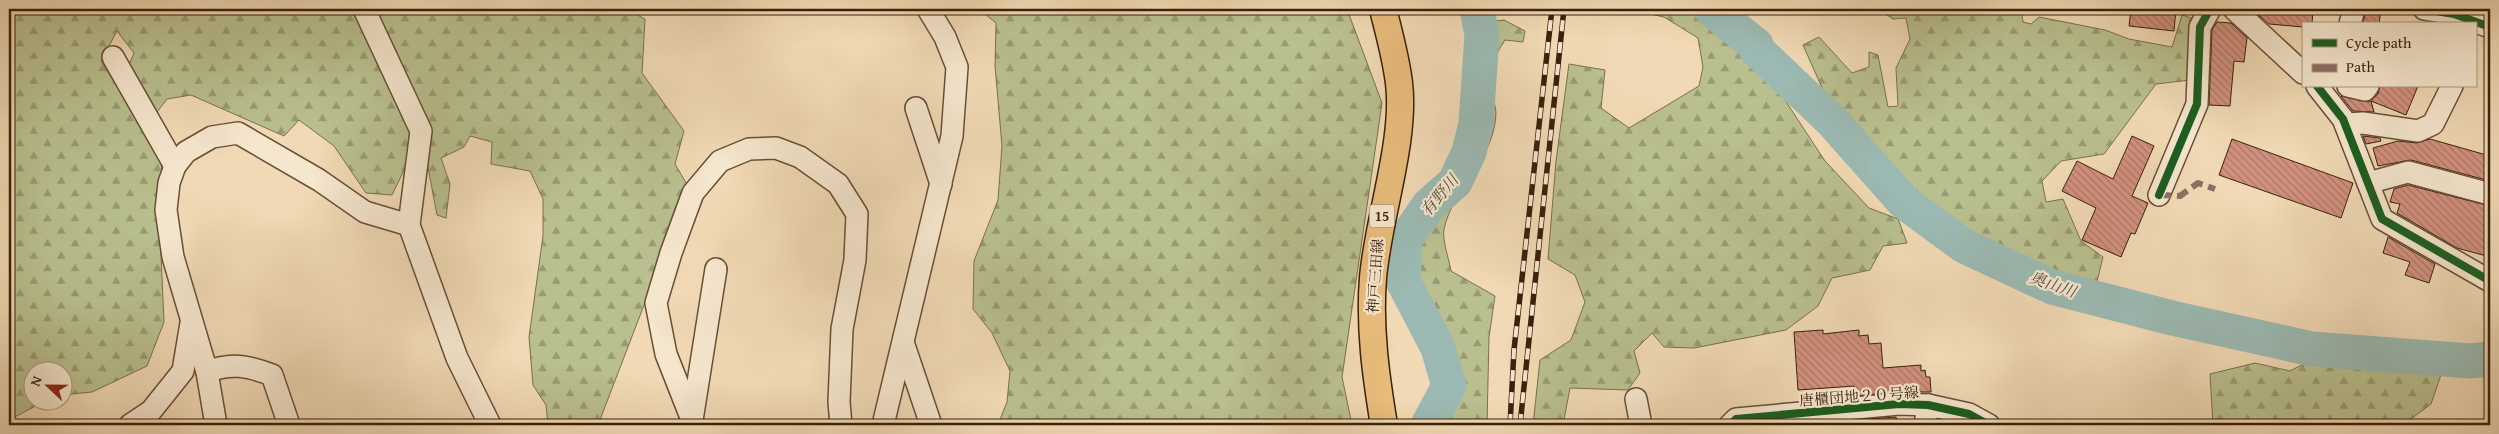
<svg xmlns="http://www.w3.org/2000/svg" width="2499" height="434" viewBox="0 0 2499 434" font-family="'Gentium Book Plus','Noto Serif JP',serif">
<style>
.forest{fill:url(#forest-firs);stroke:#7a704c}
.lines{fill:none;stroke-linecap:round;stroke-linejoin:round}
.river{stroke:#9bb9b2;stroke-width:35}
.building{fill:url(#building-back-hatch);stroke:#3a210b}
.minor-casing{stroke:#684f35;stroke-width:24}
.major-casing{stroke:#3a210b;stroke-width:29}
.minor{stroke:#f5e6ce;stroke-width:21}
.major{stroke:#e8bc7a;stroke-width:26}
.rail-casing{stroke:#3a210b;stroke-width:5.5}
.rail{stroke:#f5e6ce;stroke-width:4;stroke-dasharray:11;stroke-linecap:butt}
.quiet{stroke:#8d6e63;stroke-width:6;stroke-dasharray:12 6;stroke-linecap:butt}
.cycleway-casing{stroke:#f5e6ce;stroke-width:11}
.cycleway{stroke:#1b5e20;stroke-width:8}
.labels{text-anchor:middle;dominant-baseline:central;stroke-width:4.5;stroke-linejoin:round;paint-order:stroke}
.shield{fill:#f5e6ce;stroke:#725c46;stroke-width:1}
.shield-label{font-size:14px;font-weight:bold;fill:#3a210b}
.street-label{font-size:15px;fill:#3a210b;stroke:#f5e6ce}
.water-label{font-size:16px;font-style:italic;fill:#574f3d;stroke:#f5e6ce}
</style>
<defs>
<pattern id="forest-firs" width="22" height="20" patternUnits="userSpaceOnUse" patternTransform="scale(1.25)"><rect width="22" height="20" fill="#b9bf8e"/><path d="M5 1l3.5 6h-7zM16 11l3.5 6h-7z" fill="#979b72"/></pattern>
<pattern id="building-back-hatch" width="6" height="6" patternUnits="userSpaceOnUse" patternTransform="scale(1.25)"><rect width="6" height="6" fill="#d2917f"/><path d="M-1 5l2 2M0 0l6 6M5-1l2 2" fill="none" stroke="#ab7666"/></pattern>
</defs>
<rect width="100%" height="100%" fill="#f0d9b4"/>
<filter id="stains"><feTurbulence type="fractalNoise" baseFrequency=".004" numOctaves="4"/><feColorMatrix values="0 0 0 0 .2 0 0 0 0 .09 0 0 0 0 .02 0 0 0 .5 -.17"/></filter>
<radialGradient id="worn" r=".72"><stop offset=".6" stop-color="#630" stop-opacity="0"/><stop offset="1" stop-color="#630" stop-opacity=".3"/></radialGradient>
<g class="forest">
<polygon points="9,9 626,9 645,19 642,73 684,131 675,164 689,188 598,425 548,425 546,405 533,385 529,337 543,236 543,199 530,171 491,164 492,142 470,136 464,147 441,158 450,184 446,218 437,215 426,157 407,164 392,195 366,193 334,146 299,120 284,136 191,95 167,99 157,112 128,67 134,53 117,31 101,61 162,158 160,231 164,322 147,366 92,392 63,395 62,372 32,372 32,402 43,402 9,420"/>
<polygon points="979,9 1347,9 1382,103 1342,377 1352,425 998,425 1007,402 1010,371 992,333 973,309 974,261 998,200 1002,146 995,66 996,23"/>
<polygon points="1627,9 1695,9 1721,22 1749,61 1779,91 1825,161 1869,208 1898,219 1907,243 1883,246 1870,270 1832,278 1818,306 1786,330 1694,348 1664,347 1652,333 1634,351 1640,373 1628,390 1570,388 1563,425 1533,425 1540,360 1571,340 1585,302 1575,275 1548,259 1556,161 1569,64 1605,70 1601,108 1629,128 1699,86 1703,67 1698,38 1664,17"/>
<polygon points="1878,9 2021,9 2023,22 2031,24 2039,17 2105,30 2129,39 2172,47 2182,15 2192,18 2194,67 2190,80 2156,84 2104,154 2061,161 2042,181 2046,202 2063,199 2081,241 2103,257 2094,294 2073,299 1984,257 1918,213 1823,90 1803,45 1819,37 1852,73 1869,67 1869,52 1878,55 1888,107 1898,106 1896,68 1910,39 1906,18 1893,19"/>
<path d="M1504,20L1525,31L1523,42L1505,40C1495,56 1486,70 1490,90C1493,104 1498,105 1495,123C1489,163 1453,189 1444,229C1442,240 1449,259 1451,271L1495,296L1489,337L1487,425H1426L1456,383L1444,348L1393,262L1400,222L1413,201L1440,178L1463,126L1469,23Z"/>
<polygon points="2321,355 2337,366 2445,363 2431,404 2403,425 2213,425 2210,374 2255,363 2290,371"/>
</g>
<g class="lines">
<g class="river">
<polyline points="1711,9 1756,45 1756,49 1832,121 1904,202 1964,246 2052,287 2172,318 2312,349 2470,361 2490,359"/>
<polyline points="1428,425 1449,386 1438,348 1403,281 1405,240 1429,205 1455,182 1469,152 1476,124 1482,35 1477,9"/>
</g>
</g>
<g class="building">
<polygon points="2131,9 2176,9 2174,31 2129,26"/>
<polygon points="2252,9 2313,9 2312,24 2303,24 2303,27 2269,24"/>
<polygon points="2366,9 2381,9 2379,24 2363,24"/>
<polygon points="2217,22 2231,23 2247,38 2244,62 2234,61 2230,106 2209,105 2212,30"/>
<polygon points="2380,86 2418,86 2406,115 2371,101 2374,112 2353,111 2341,96 2369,102 2378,94"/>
<polygon points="2132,136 2154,146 2132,196 2148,203 2135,234 2131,233 2121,257 2082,240 2096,208 2062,191 2077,161 2113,179"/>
<polygon points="2363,136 2380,138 2381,141 2366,144"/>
<polygon points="2232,139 2353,183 2341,218 2219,175"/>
<polygon points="2430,139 2490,156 2490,181 2411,160 2378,166 2373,148 2398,141 2417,143"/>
<polygon points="2408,185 2490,206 2490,257 2457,248 2397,213 2400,204 2390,202 2394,189"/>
<polygon points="2388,237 2435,264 2429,283 2405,275 2410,262 2383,253"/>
<polygon points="1823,330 1823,334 1859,330 1859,336 1868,335 1869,344 1881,343 1883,368 1921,365 1921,371 1925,370 1926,377 1930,377 1931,392 1898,392 1855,396 1854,386 1798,390 1794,332"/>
<polygon points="1896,417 1897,425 1857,425 1856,420"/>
</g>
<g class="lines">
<defs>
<g id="minor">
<polyline points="364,9 421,131 409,225 457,358 490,425"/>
<polyline points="2234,9 2303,73"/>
<polyline points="2424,9 2454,14 2490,27"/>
<polyline points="2350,24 2354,9"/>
<polyline points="113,57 175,166"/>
<polyline points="2317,86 2343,119 2382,219 2490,281"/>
<polyline points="2348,86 2365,90 2368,86"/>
<polyline points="916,108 941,184"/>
<polyline points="2346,124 2363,123 2418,131 2433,124 2452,86"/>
<polyline points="2368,183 2408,172 2490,194"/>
<polyline points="2159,195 2197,104 2200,27 2210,9"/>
<polyline points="904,345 931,425"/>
<path d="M207,372C230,362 249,366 272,375L289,425"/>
<polyline points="1636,399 1641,425"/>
<polyline points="692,420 666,354 656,303 671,253 693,193 720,161 749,149 776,148 800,157 838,184 857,214 855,260 842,329 839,402 841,425"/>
<polyline points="692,420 716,269"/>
<polyline points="130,425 151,411 183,371 191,323"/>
<polyline points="216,425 207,372 173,257 166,210 169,183 175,166 186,152 212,137 238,133 319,180 365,212 409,225"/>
<polyline points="883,425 952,136 957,67 945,37 928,9"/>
<polyline points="1730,425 1736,419 1899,404 1928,405 1969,414 1989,425"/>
<polyline points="1925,425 1928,405"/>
</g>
<path id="major" d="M1383,9C1389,33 1396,58 1399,83C1406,141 1378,218 1373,278C1369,327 1376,377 1384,425"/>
</defs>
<use href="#minor" class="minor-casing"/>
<use href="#major" class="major-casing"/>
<use href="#minor" class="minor"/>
<use href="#major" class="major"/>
<defs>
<g id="rail">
<polyline points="1510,425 1514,350 1552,9"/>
<polyline points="1520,425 1564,9"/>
</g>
</defs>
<use href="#rail" class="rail-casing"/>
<use href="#rail" class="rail"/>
<polyline class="quiet" points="2159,195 2180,196 2198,183 2215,189"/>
<defs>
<g id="cycleway">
<polyline points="2424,9 2454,14 2490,27"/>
<polyline points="2317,86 2343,119 2382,219 2490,281"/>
<polyline points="2159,195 2197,104 2200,27 2210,9"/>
<polyline points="1730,425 1736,419 1899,404 1928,405 1969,414 1989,425"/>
</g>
</defs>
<use href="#cycleway" class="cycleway-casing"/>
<use href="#cycleway" class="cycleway"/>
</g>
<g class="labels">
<rect class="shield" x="1369.5" y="204.5" width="25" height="23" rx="4"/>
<g class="shield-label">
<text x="1382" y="216">15</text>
</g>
<g class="street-label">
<text transform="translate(1375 276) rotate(-86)">神戸三田線</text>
<text transform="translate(1859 396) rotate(-4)">唐櫃団地２０号線</text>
</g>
<g class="water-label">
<text transform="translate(1439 195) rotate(-50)">有野川</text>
<text transform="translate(2053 284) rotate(19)">奥山川</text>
</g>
</g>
<rect width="2499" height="434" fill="none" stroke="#f0d9b4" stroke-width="30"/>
<rect x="10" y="10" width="2479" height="414" fill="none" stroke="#3a210b" stroke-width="2.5"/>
<rect x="15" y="15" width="2469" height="404" fill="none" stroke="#3a210b"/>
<rect x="2302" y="22" width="175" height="65" fill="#f5e6ce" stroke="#aa9780"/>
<rect x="2312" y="39" width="25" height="8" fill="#1b5e20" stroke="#aa9780"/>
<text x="2346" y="48" font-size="15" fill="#3a210b">Cycle path</text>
<rect x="2312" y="64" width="25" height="8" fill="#8d6e63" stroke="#aa9780"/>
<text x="2346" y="72" font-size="15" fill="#3a210b">Path</text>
<g transform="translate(48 386) rotate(292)"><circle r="24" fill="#f5e6ce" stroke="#aa9780"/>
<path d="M0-4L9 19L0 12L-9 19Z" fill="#8f2418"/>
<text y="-8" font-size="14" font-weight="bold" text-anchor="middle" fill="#3a210b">N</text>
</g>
<rect width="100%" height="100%" filter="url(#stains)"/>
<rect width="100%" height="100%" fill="url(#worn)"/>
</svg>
